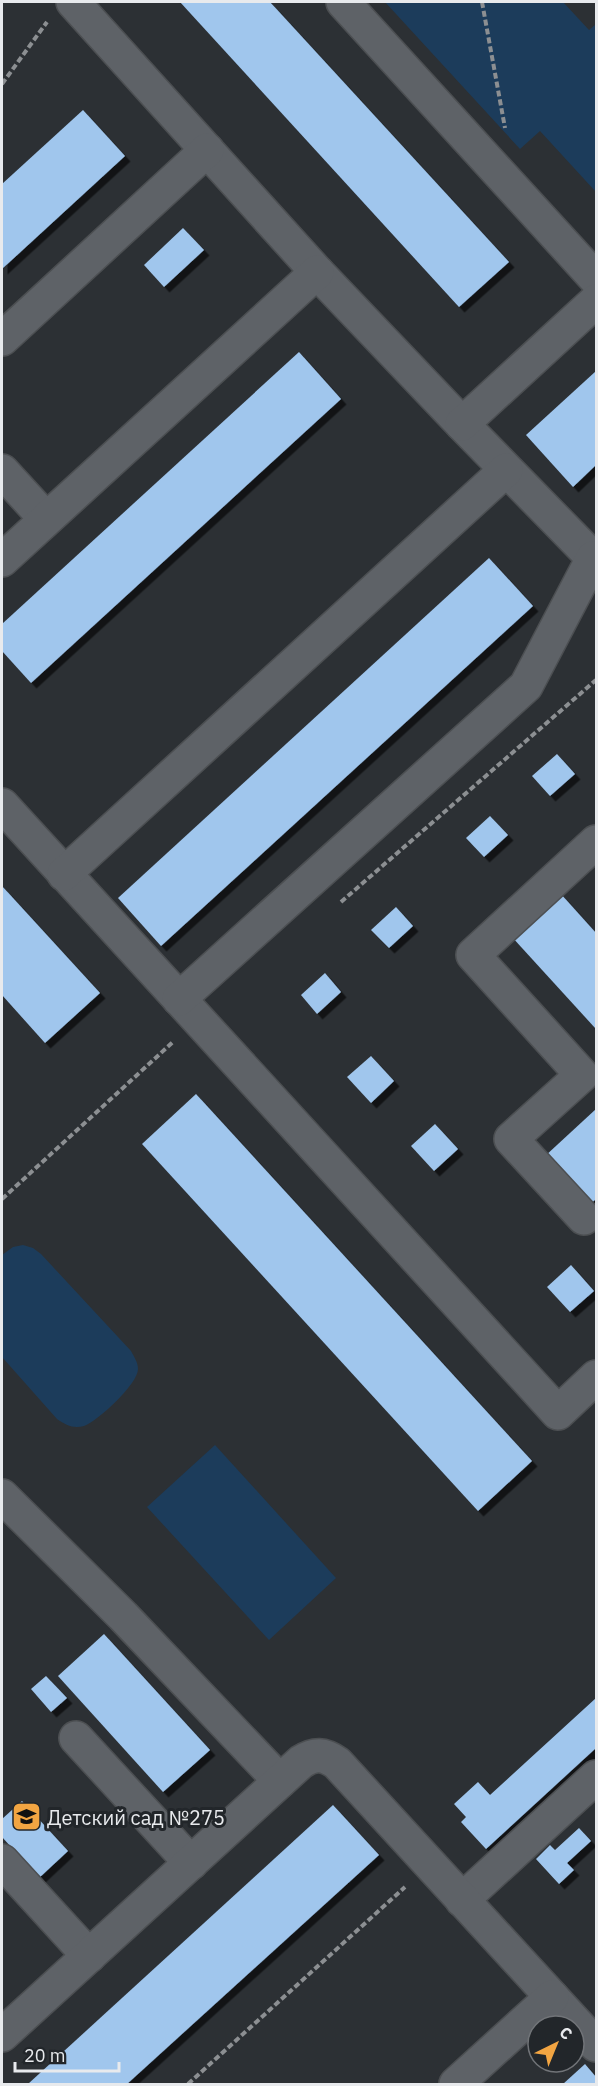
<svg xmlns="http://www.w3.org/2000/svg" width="598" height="2086" viewBox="0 0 598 2086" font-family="'IBM Plex Sans',sans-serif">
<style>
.green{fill:#1c3c5b}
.building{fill:#a0c6ed;filter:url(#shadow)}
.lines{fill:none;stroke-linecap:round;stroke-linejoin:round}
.minor-casing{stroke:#4c4f52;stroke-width:36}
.path{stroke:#8c8f92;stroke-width:4;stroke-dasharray:6 3;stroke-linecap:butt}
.minor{stroke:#5e6267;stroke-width:33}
.labels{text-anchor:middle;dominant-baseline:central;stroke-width:6;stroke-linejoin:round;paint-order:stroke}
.poi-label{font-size:20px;fill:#e8eaed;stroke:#22262a;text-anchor:start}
</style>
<defs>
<filter id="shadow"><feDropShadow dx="5.5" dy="5.5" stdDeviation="0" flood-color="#0009"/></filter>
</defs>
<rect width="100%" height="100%" fill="#2c3034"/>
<g class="green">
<polygon points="385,2 563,2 589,30 595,25 596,27 596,192 540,131 520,149"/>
<path d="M23,1245L33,1248L41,1254L131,1351C134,1357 138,1362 138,1369C138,1384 98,1421 84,1426C73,1429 66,1425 57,1419L2,1357V1255L13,1247Z"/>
<polygon points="215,1445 336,1578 269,1640 147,1507"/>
</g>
<g class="building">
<polygon points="180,2 270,2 509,262 459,307"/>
<polygon points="83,110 125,156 2,269 2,184"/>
<polygon points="183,228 204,250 164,287 144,265"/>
<polygon points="299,352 341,399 31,683 2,651 2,624"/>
<polygon points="596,371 596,465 573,487 526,435"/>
<polygon points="489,558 533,606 161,946 118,898"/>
<polygon points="557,754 575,774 550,796 532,776"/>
<polygon points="490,816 508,835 484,857 466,838"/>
<polygon points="2,886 100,993 45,1043 2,995"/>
<polygon points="560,893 596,933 596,1029 512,937"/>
<polygon points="396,907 413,926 389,948 371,930"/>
<polygon points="325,973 341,992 317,1014 301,995"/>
<polygon points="371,1056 394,1081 371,1103 347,1077"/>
<polygon points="196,1094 532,1461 478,1511 142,1144"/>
<polygon points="596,1109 596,1199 588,1206 544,1157"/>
<polygon points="435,1124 458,1149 434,1171 411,1146"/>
<polygon points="571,1265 594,1291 570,1312 547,1287"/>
<polygon points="104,1634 210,1750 163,1792 58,1676"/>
<polygon points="46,1676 67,1698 51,1712 31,1689"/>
<polygon points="596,1698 596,1748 486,1849 461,1822 466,1817 454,1804 478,1782 490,1795"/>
<polygon points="22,1801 68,1851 39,1878 2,1837 2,1819"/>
<polygon points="333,1805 379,1855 127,2084 28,2084"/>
<polygon points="579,1828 591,1841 567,1863 574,1870 559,1884 536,1859 550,1845 555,1850"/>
<polygon points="585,2064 596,2077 596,2084 563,2084"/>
</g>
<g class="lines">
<defs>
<g id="minor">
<polyline points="73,2 317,272 462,424 596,561"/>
<polyline points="343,2 596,279"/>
<polyline points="2,339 207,150"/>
<polyline points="462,424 596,301"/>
<polyline points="2,471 46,519"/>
<polyline points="2,560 317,272"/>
<polyline points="2,805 558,1413 596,1377"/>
<polyline points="64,874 506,470"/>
<polyline points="179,999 526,686 593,558"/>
<polyline points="584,1218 511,1139 582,1075 473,955 596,842"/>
<polyline points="2,1496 123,1616 280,1781"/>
<polyline points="76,1738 191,1863"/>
<polyline points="2,1861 89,1956"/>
<polyline points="462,1900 596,1777"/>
<path d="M2,2035L301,1762C315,1753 324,1754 337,1763L596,2045"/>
<polyline points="456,2084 552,1997"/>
</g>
</defs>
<use href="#minor" class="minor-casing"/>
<g class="path">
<polyline points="482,2 505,128"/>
<polyline points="2,84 47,22"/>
<polyline points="341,902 596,680"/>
<polyline points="2,1199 174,1041"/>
<polyline points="188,2084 405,1887"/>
</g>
<use href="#minor" class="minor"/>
</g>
<defs>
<symbol id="school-square" viewBox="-11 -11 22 22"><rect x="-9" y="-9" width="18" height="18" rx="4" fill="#f2a542" stroke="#22262a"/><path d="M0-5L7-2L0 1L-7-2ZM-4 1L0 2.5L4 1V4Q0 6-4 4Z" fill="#111"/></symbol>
</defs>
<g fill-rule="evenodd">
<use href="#school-square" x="10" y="1800" width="33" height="33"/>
</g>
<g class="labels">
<g class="poi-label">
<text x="47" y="1817">Детский сад №275</text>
</g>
</g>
<rect width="598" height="2086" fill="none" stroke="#e8eaed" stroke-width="6"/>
<g transform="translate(556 2044) rotate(43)"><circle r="28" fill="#22262a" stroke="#717478" stroke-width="1.5"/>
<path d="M0-4.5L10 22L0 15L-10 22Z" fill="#f2a542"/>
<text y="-9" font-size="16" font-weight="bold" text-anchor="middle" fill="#e8eaed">С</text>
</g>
<path d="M15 2062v9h104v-9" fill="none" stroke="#e8eaed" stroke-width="3"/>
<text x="24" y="2062" font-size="18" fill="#e8eaed" stroke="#22262a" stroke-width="4.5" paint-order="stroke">20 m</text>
</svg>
